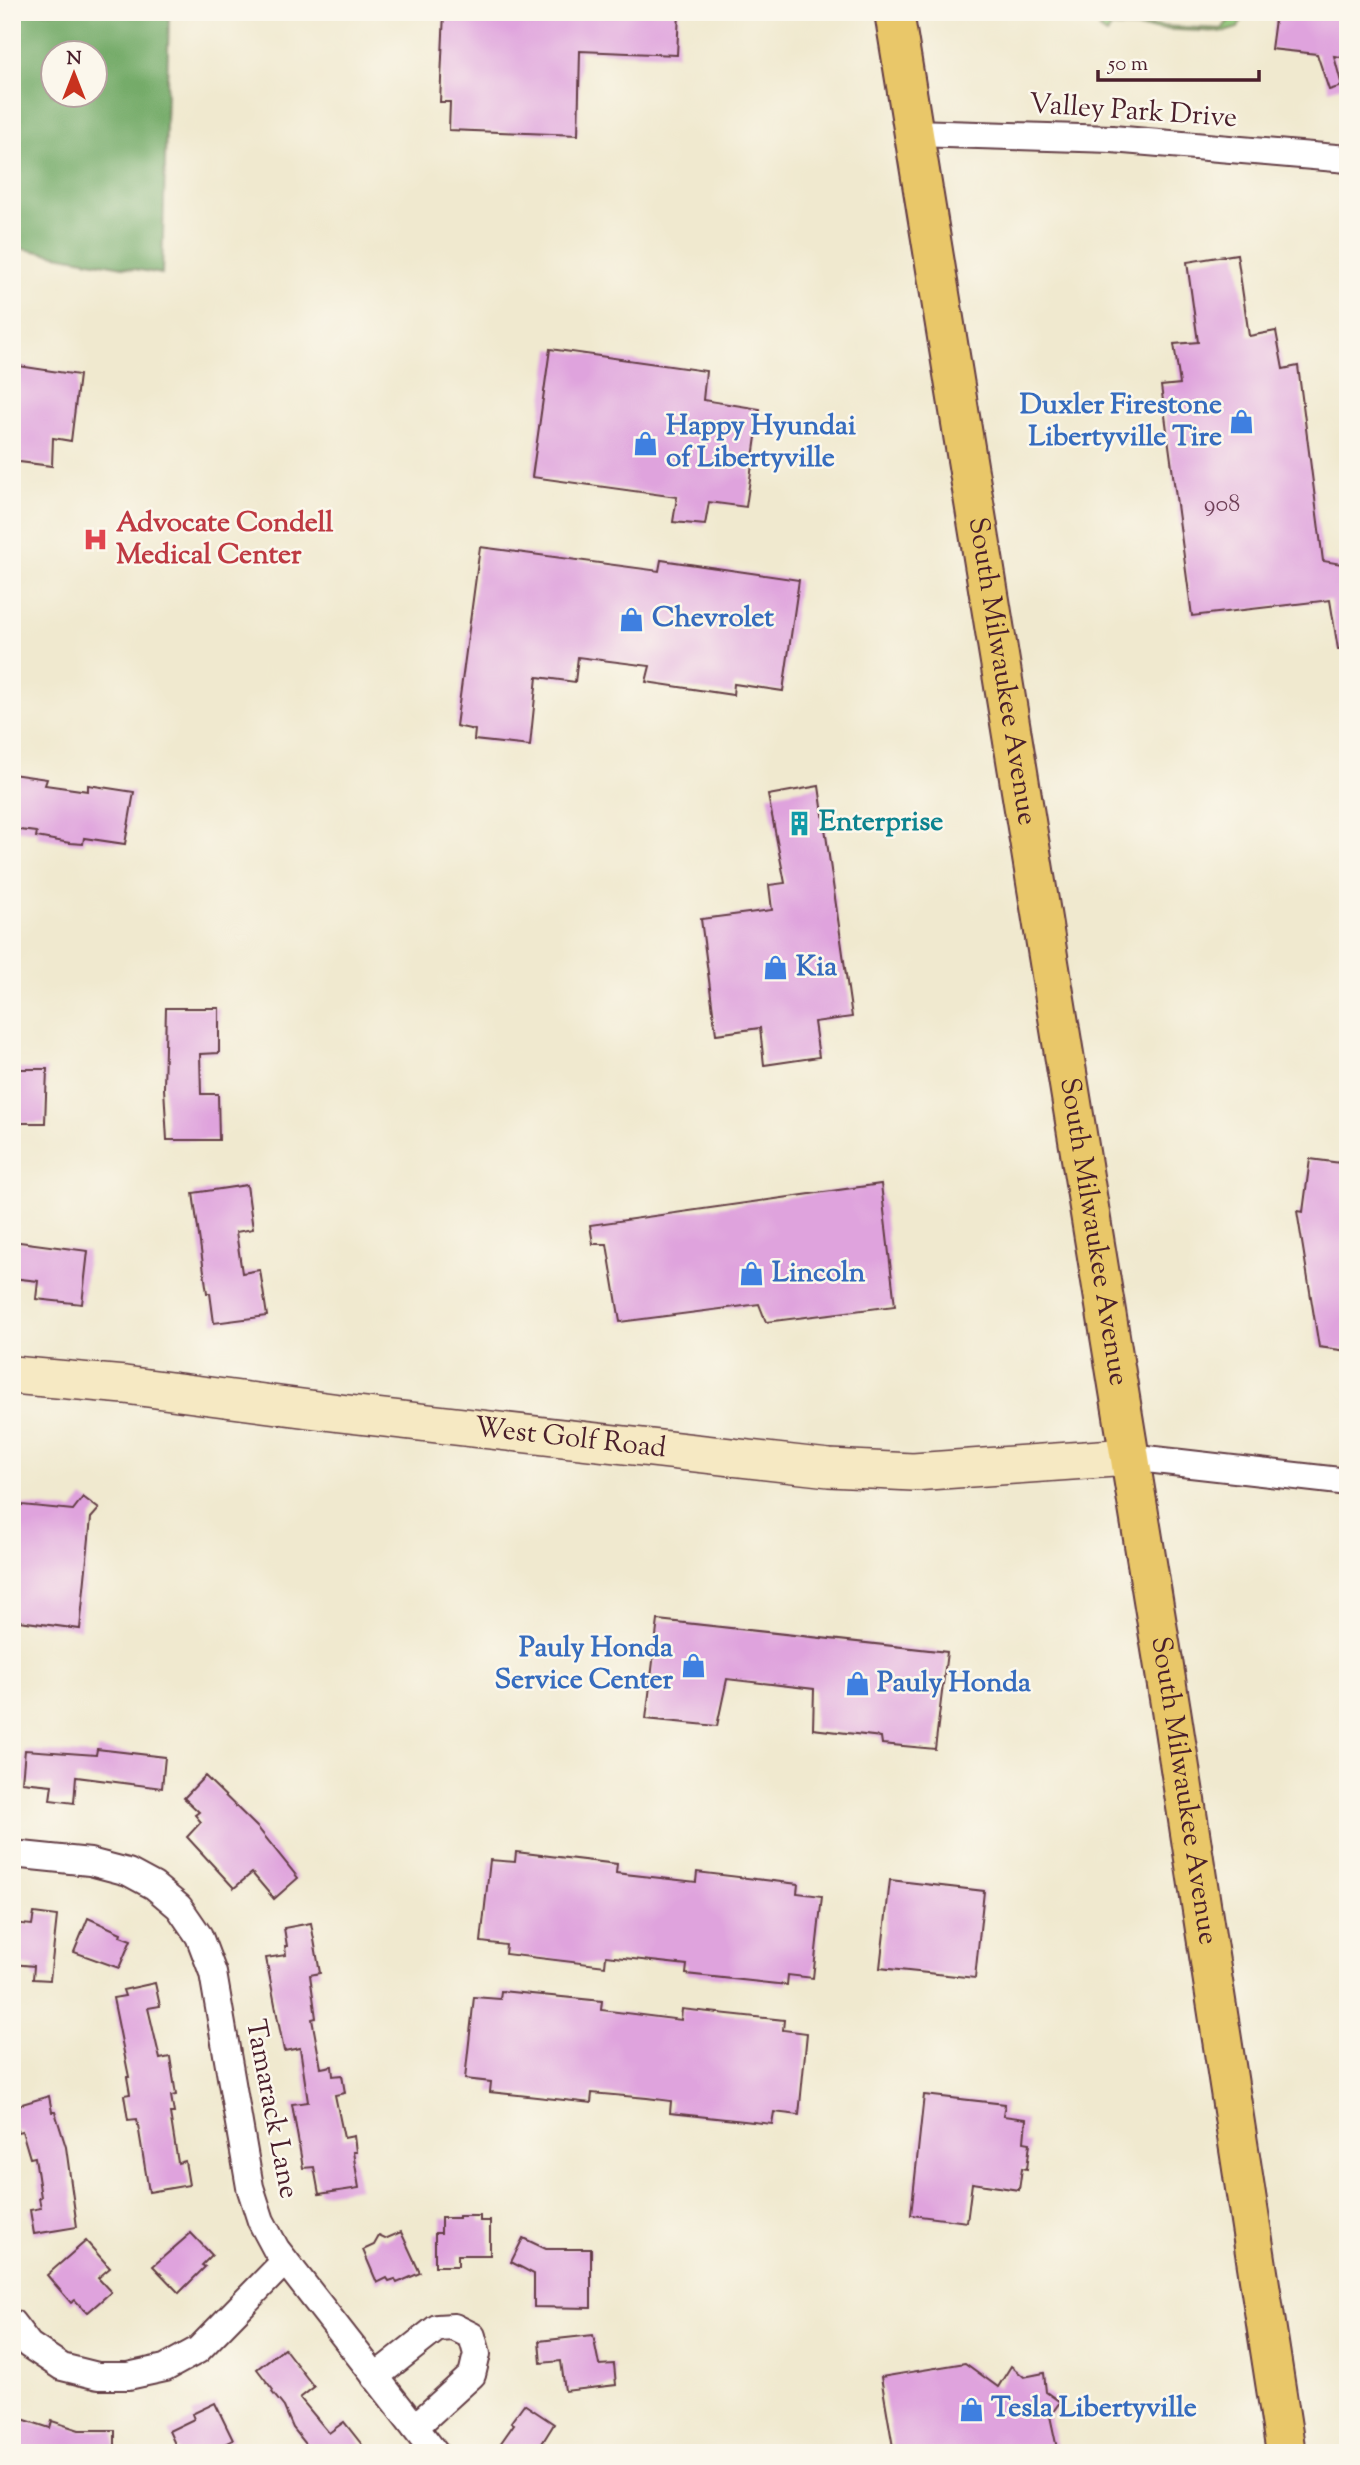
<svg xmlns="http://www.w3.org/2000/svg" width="1360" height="2465" viewBox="0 0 1360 2465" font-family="'Sorts Mill Goudy',serif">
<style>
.green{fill:#90c679;stroke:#6d7252;stroke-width:2}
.forest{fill:#74ab69;stroke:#5f654a;stroke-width:2;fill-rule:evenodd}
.building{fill:#dfa3dd}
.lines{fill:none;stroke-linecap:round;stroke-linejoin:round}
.street-casing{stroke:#633d44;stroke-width:30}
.secondary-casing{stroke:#633d44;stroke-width:40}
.primary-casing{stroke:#633d44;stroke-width:42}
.street{stroke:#fff;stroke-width:26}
.secondary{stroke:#f6e9c3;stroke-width:37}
.primary{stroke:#e9c769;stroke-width:38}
.labels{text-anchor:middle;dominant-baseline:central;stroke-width:5;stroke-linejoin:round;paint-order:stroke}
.number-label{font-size:24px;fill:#6f4058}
.street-label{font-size:28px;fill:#4a1f2b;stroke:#fbf7ec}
.shop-label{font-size:28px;font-weight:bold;fill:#366cbe;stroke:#fbf7ec;text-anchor:start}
.health-label{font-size:28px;font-weight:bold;fill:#be3a42;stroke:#fbf7ec;text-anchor:start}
.culture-label{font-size:28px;font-weight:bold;fill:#0d838f;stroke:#fbf7ec;text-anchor:start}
</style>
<rect width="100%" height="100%" fill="#fbf7ec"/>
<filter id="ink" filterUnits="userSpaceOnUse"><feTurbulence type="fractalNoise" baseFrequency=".0143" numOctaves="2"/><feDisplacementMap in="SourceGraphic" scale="14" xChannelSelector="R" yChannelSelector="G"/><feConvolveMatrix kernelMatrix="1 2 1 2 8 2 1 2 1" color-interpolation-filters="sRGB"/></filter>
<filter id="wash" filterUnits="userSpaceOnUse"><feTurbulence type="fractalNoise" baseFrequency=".00686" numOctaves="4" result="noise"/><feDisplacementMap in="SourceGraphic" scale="28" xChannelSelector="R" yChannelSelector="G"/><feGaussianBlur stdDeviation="1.57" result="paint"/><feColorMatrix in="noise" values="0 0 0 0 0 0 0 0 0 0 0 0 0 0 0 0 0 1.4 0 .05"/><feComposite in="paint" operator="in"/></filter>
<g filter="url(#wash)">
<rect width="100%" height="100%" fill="#f0e9cf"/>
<polygon class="green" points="1235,12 1246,12 1238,28 1224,32 1111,27 1107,34 1099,29 1103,21 1110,26 1112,24 1222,29"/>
<path class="forest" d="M12,12H169L162,274L12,247ZM52,52H94V94H52Z"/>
<g id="blocks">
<g class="building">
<polygon points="444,12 679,12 677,55 580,51 578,135 449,130 450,102 440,102"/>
<polygon points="1276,12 1348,12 1348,58 1334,56 1342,86 1329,90 1317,54 1271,49"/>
<polygon points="1237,254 1249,336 1276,331 1283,369 1298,366 1323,561 1348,565 1348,649 1338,649 1330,600 1192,616 1161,386 1180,384 1174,344 1198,342 1187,262"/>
<polygon points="550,349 706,371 703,400 760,409 746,507 709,502 705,525 673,522 677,497 532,477"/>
<polygon points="12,365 79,375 71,441 53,438 52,466 12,461"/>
<polygon points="480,547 659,571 661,560 799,580 783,691 734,684 733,695 646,682 650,666 578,657 575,682 537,677 530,746 474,740 475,730 456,726"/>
<polygon points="12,774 47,779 45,785 88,791 88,785 134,792 125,844 84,838 83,844 70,843 36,837 37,832 12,829"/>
<polygon points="819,786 852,1017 814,1022 819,1057 764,1065 760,1028 716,1034 701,919 772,910 769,885 785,883 768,795"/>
<polygon points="166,1008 219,1008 219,1053 200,1054 201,1094 218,1094 219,1140 167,1140 164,1088"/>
<polygon points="12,1069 47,1069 45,1123 12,1123"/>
<polygon points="1310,1159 1348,1164 1348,1351 1319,1347 1297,1211 1303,1212"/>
<polygon points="881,1184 895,1306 766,1322 759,1304 620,1322 607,1244 593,1244 590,1225"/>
<polygon points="247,1185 253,1229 236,1232 242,1273 260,1270 267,1316 214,1323 210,1293 207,1293 193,1193"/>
<polygon points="12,1241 88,1251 82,1304 36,1299 38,1281 12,1278"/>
<polygon points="83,1497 99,1509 91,1518 80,1629 12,1620 12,1504 73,1510"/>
<polygon points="658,1620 947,1652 935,1749 882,1744 881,1737 813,1729 814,1689 727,1679 717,1726 646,1719"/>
<polygon points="97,1749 165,1757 162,1788 76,1777 74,1803 50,1800 52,1785 22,1782 25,1750 96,1755"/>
<polygon points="205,1776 258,1828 298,1878 274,1899 252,1873 234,1888 187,1837 201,1822 195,1815 199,1812 184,1798"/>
<polygon points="516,1852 617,1864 616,1873 696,1882 697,1872 798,1884 797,1893 822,1896 813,1978 788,1975 787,1985 686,1974 687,1965 606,1956 605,1966 505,1954 506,1945 481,1942 490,1860 515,1862"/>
<polygon points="890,1880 984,1891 975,1978 880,1968"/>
<polygon points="34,1913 57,1916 50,1980 33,1979 34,1966 12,1964 12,1923 32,1925"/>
<polygon points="88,1918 121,1933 120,1936 131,1940 119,1968 74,1952"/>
<polygon points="311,1923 320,1973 310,1975 316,2018 312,2019 321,2068 332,2066 333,2076 342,2075 345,2093 335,2095 344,2138 354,2136 356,2152 353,2152 359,2188 319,2194 314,2167 303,2168 292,2104 308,2102 300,2048 284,2051 266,1958 286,1955 285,1946 287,1946 284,1928"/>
<polygon points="155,1983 160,2006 148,2008 160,2059 170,2057 176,2095 171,2096 174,2113 170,2113 178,2163 185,2161 189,2185 149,2192 137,2119 128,2120 124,2095 130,2094 127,2077 129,2077 113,1998 125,1996 123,1990"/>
<polygon points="501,1991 602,2001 601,2010 681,2020 682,2009 784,2020 783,2030 807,2033 799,2115 774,2112 772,2124 670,2113 671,2101 647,2098 592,2093 591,2103 490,2092 491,2082 465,2079 474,1997 500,1999"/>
<polygon points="924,2095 1005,2104 1003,2116 1026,2119 1024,2142 1030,2143 1027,2169 1022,2168 1019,2190 972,2183 967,2222 911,2215"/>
<polygon points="49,2096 52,2112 55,2112 66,2147 77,2227 34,2234 30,2210 41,2208 39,2198 41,2197 35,2157 30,2158 22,2131 17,2132 12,2107"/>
<polygon points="459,2216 480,2216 480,2221 490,2221 490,2255 458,2255 458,2266 435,2266 435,2233 441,2233 441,2218 459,2218"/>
<polygon points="401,2232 420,2273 397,2283 395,2279 389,2281 387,2278 377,2283 363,2250 374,2245 379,2236 385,2239"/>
<polygon points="191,2233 212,2255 202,2265 205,2267 179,2293 153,2266"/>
<polygon points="523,2238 546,2249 591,2249 591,2308 534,2307 534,2274 511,2262"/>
<polygon points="86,2241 110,2268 98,2278 111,2292 87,2313 75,2300 71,2303 47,2275"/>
<polygon points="593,2335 599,2365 614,2364 616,2385 565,2391 561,2361 541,2363 539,2341"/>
<polygon points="284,2348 314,2387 300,2398 329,2433 344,2422 363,2446 354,2453 305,2453 310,2449 293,2428 284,2407 272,2392 273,2390 257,2369"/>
<polygon points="965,2363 998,2387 1011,2366 1024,2377 1044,2373 1046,2392 1060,2402 1050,2416 1058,2453 894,2453 881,2377"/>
<polygon points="215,2403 233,2440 207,2453 179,2453 169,2431 194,2419 192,2414"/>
<polygon points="524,2404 554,2424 536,2453 507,2453 498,2447 514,2424 511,2422"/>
<polygon points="22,2419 50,2428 52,2421 79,2430 115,2430 115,2453 12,2453"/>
</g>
</g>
</g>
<g filter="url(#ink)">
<use href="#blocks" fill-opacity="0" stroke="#633d44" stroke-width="2"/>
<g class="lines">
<defs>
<g id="street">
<polyline points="914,133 1112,139 1348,159"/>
<polyline points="1129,1457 1348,1482"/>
<polyline points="12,1854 90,1862 128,1872 154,1886 179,1907 199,1936 213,1973 250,2187 261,2221 276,2249 435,2453"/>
<polyline points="12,2323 29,2345 62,2367 98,2376 128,2376 165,2368 198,2350 285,2261"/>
<polyline points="375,2377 437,2328 454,2327 472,2336 477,2354 472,2375 415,2427"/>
</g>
<g id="secondary">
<path id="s1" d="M12,1375L125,1385L340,1413L829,1468L913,1472L1129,1457"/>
</g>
<g id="primary">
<path id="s2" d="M894,12L1171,1710L1286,2453"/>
</g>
</defs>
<use href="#street" class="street-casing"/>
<use href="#secondary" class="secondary-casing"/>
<use href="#primary" class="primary-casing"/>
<use href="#street" class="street"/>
<use href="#secondary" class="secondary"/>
<use href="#primary" class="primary"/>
</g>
</g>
<defs>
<symbol id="shop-bare" viewBox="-9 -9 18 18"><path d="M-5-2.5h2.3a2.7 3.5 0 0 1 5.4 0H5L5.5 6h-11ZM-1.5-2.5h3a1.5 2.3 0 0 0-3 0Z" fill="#3f7fe0" stroke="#fbf7ec" stroke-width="2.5" paint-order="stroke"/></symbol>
<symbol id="hospital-bare" viewBox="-9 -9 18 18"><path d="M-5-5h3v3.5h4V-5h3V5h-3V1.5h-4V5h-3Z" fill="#e0444e" stroke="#fbf7ec" stroke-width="2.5" paint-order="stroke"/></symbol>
<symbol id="building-bare" viewBox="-9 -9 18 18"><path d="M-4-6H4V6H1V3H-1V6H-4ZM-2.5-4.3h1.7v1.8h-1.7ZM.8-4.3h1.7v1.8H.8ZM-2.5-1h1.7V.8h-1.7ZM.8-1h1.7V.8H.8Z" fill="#0f9aa8" stroke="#fbf7ec" stroke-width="2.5" paint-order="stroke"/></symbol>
</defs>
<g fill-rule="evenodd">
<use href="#shop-bare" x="1224" y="404" width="35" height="35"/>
<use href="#shop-bare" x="628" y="426" width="35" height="35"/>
<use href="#hospital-bare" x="78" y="522" width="35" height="35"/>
<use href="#shop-bare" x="614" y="602" width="35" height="35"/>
<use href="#building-bare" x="782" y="806" width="35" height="35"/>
<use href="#shop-bare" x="758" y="950" width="35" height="35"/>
<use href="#shop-bare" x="734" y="1256" width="35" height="35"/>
<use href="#shop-bare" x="676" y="1648" width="35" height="35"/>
<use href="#shop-bare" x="840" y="1666" width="35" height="35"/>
<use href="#shop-bare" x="954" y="2392" width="35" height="35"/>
</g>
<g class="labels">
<g class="number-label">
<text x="1222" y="505">908</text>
</g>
<g class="street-label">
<text transform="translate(1133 112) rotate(4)">Valley Park Drive</text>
<text stroke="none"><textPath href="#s2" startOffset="668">South Milwaukee Avenue</textPath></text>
<text stroke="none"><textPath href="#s2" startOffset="1236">South Milwaukee Avenue</textPath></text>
<text stroke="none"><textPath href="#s1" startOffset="562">West Golf Road</textPath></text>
<text stroke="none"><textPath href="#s2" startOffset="1802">South Milwaukee Avenue</textPath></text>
<text transform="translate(271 2109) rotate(79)">Tamarack Lane</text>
</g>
<g class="shop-label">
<text x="1222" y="406" text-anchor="end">Duxler Firestone<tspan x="1222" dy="32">Libertyville Tire</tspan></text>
<text x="666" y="427">Happy Hyundai<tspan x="666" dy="32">of Libertyville</tspan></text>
<text x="652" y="619">Chevrolet</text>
<text x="796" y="968">Kia</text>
<text x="772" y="1274">Lincoln</text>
<text x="673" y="1649" text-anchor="end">Pauly Honda<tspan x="673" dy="32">Service Center</tspan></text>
<text x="877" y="1684">Pauly Honda</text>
<text x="991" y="2409">Tesla Libertyville</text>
</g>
<g class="health-label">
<text x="116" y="524">Advocate Condell<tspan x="116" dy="32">Medical Center</tspan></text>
</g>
<g class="culture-label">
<text x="819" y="823">Enterprise</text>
</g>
</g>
<rect width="1360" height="2465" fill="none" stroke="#fbf7ec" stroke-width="42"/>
<g transform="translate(74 74)"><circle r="33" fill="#fbf7ec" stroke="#b4a19f" stroke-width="2"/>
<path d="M0-5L12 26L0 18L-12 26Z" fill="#c8321e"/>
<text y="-10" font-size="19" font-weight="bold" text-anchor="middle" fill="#4a1f2b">N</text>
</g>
<path d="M1098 70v10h161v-10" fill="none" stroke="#4a1f2b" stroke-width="3.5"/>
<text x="1108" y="70" font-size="21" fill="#4a1f2b" stroke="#fbf7ec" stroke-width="5" paint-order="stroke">50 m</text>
</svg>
